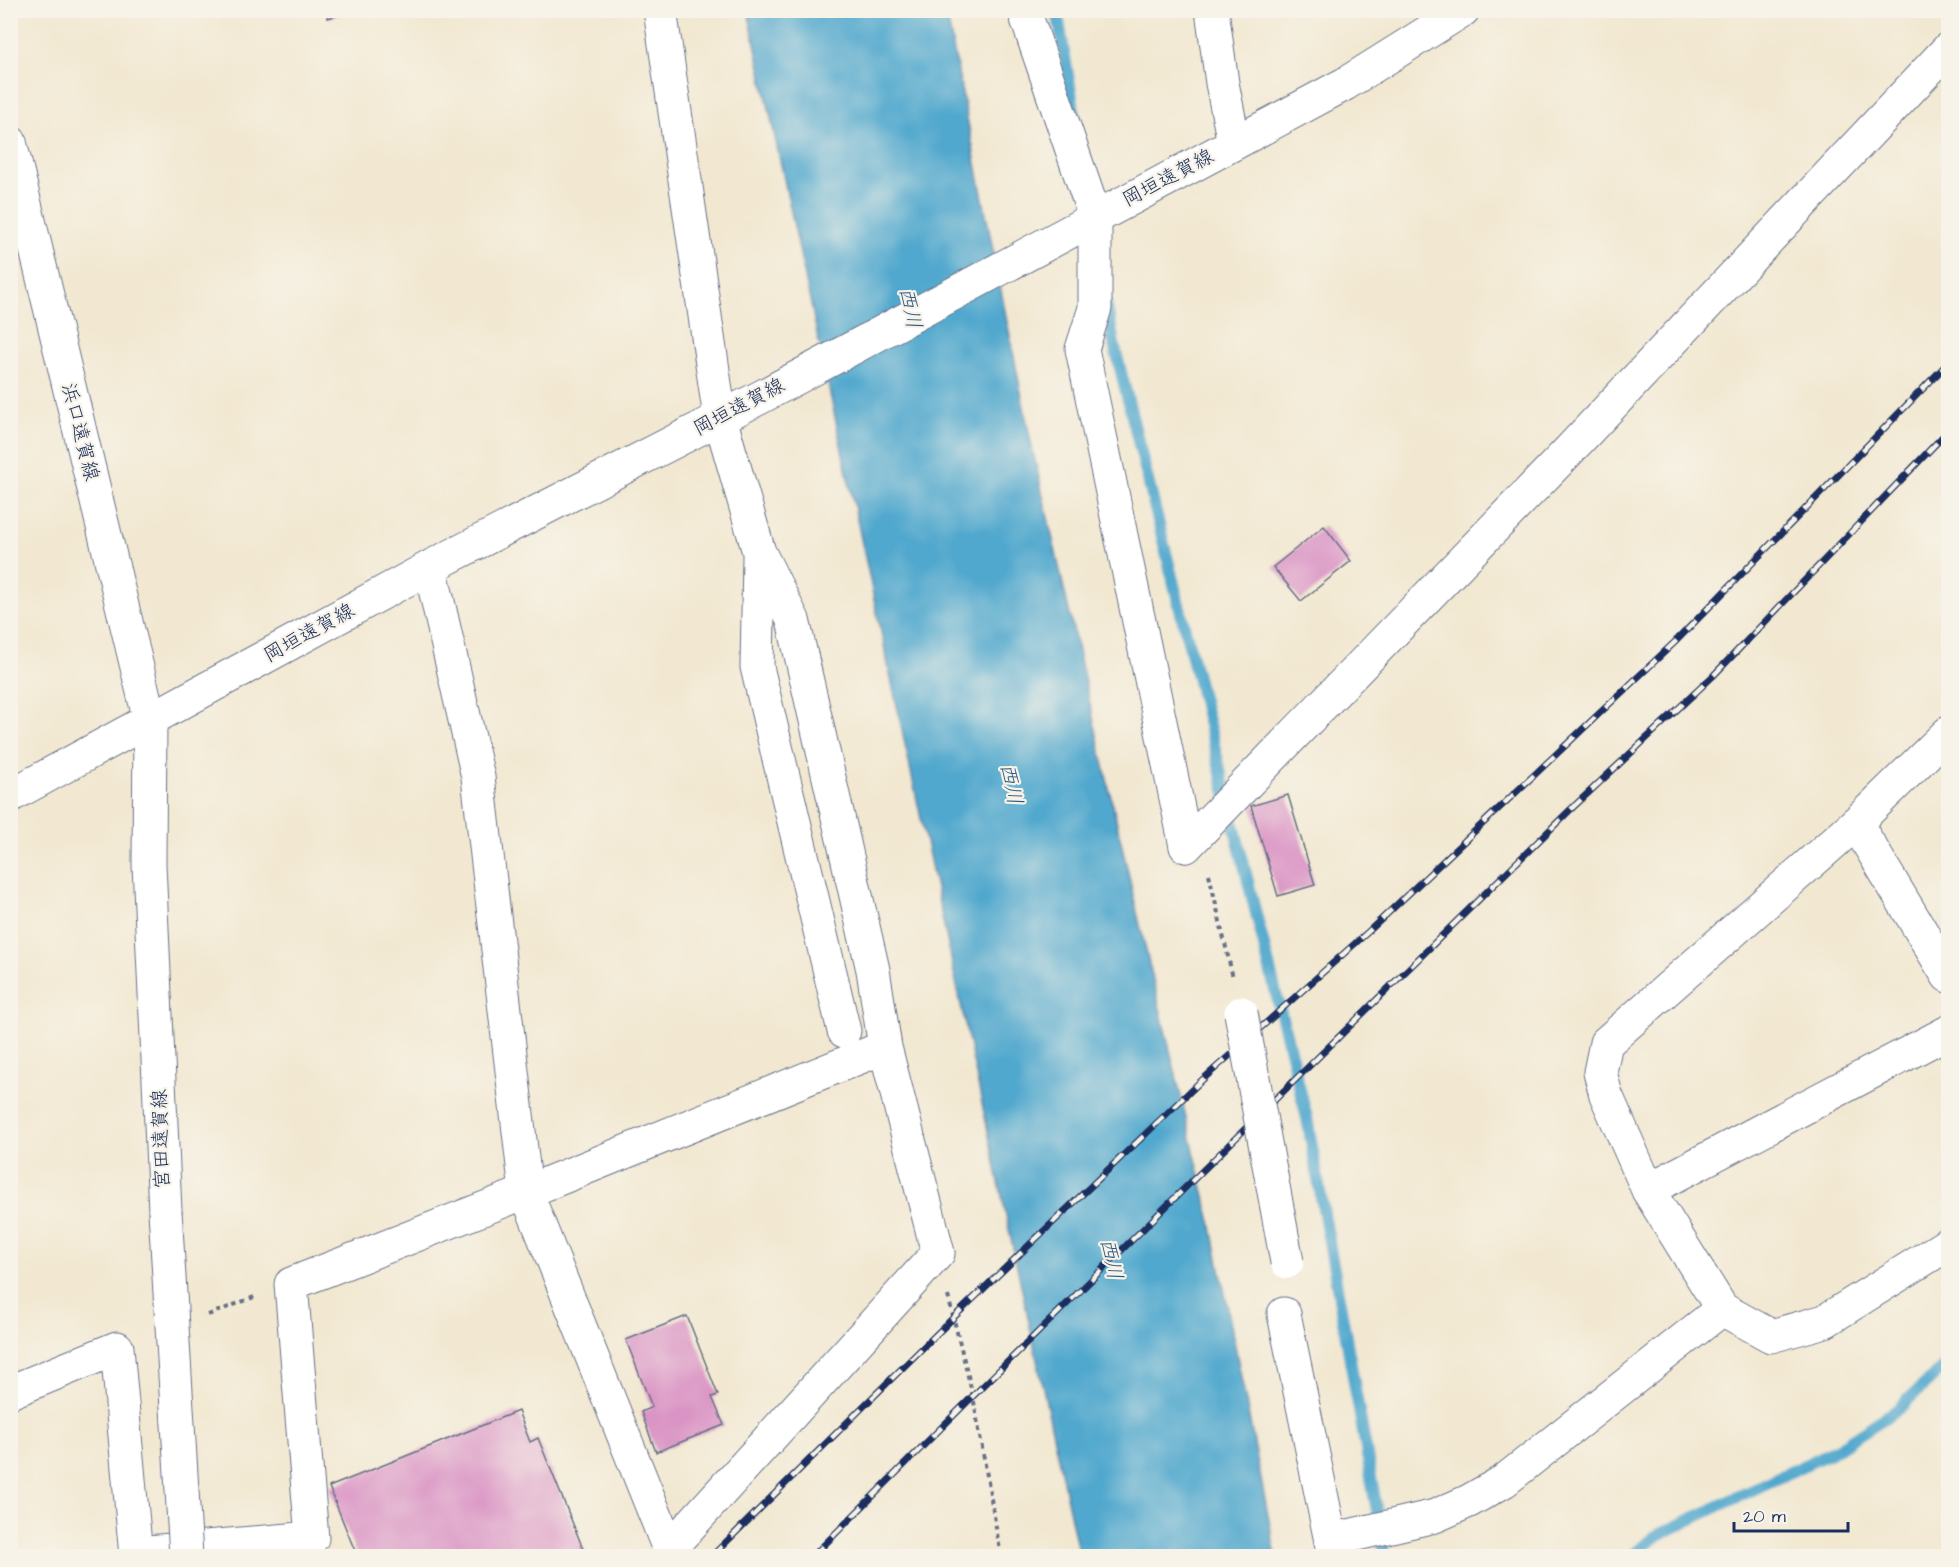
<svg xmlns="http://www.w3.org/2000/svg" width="1959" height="1567" viewBox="0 0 1959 1567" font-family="'Architects Daughter','Klee One',sans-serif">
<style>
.water{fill:#51a8ce;stroke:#366c96;stroke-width:1.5}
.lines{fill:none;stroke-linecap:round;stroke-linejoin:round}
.stream{stroke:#51a8ce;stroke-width:12}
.building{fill:#da94c5}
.minor-casing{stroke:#667086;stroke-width:35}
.major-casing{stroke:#667086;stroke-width:35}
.path{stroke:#667086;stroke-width:4;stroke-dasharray:4.5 4.5;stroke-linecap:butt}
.minor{stroke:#fff;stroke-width:33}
.major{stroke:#fff;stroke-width:33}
.rail-casing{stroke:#1b2f5e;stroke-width:7}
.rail{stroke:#f7f3e8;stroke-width:4.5;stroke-dasharray:14;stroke-linecap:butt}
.minor-bridge-casing{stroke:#667086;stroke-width:35;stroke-linecap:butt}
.major-bridge-casing{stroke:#667086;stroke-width:35;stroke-linecap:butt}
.minor-bridge{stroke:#fff;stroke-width:33}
.major-bridge{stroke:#fff;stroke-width:33}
.labels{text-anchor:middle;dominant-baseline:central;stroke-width:4.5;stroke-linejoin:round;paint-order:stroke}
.street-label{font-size:20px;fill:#1b2f5e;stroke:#f7f3e8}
.water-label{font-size:21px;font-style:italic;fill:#2e5985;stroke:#f7f3e8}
</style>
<rect width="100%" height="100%" fill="#f7f3e8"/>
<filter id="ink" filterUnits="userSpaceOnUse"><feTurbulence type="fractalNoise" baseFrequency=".0167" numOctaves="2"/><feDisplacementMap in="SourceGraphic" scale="12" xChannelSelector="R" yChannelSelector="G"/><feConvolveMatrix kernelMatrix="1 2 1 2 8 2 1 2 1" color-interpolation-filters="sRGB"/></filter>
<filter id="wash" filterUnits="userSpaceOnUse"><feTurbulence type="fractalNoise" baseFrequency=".008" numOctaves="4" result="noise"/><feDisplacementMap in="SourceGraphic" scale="24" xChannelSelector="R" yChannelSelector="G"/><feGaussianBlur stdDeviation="1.35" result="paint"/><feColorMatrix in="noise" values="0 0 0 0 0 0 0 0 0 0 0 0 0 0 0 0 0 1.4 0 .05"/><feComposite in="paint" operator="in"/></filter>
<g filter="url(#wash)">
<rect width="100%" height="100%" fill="#f2e8d1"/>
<polygon class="water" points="748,11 946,11 1030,438 1139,921 1211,1222 1276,1556 1079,1556"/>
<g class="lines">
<g class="stream">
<polyline points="1057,10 1075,116"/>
<polyline points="1106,302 1114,344 1307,1118 1385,1556"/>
<polyline points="1633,1556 1656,1536 1832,1452 1898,1409 1948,1363"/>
</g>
</g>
<g id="blocks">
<g class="building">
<polygon points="326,10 351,10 352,11 328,18"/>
<polygon points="1324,526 1351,561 1301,601 1273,567"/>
<polygon points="1288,795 1315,885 1278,896 1251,806"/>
<polygon points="687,1316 718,1395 712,1397 724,1425 656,1452 641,1412 652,1407 626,1340"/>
<polygon points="518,1411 530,1442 538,1438 586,1556 357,1556 329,1487"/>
</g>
</g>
</g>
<g filter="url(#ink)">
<use href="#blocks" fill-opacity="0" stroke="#667086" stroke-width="1.5"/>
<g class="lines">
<defs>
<g id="minor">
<polyline points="660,10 720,418 759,552 793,620 873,970 885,1047 938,1253 669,1549 526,1192 885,1047"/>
<polyline points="1024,10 1095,217 1095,308 1082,349 1186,846"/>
<polyline points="1212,10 1222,83 1234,143"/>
<polyline points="759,557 757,667 844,1031"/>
<polyline points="1948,733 1856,823 1606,1043 1600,1072 1606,1095 1648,1190 1722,1309 1771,1336 1825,1321 1948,1244"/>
<polyline points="1856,823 1948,976"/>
<polyline points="1186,846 1560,460 1948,49"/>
<polyline points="1648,1190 1948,1032"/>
<polyline points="1284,1314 1334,1556"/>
<polyline points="10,1392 117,1348 136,1556"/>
<polyline points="1331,1540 1435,1516 1469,1501 1504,1481 1722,1309"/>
<polyline points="136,1553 312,1538 291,1284 526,1192 478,777 430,567"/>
</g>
<g id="major">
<polyline points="10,142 150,721 149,864 165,1211"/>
<polyline points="10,796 430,567 761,397 1345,84 1463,10"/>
</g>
</defs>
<use href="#minor" class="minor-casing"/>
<use href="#major" class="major-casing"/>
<g class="path">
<polyline points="1209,874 1233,978"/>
<polyline points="948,1296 973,1396 1001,1556"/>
<polyline points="208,1315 257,1296"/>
</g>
<use href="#minor" class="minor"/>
<use href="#major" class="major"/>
<defs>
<g id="rail">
<polyline points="712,1556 954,1317 1201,1081 1369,931 1675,642 1948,363"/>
<polyline points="813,1556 973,1396 1569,811 1713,676 1948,431"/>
</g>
</defs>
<use href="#rail" class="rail-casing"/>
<use href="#rail" class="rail"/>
<defs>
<polyline id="minor-bridge" points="1241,1013 1287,1262"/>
<polyline id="major-bridge" points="165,1211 186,1556"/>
</defs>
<use href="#minor-bridge" class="minor-bridge-casing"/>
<use href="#major-bridge" class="major-bridge-casing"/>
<use href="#minor-bridge" class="minor-bridge"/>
<use href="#major-bridge" class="major-bridge"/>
</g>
</g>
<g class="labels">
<g class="street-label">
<text transform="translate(1168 178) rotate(-28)">岡垣遠賀線</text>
<text transform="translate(739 407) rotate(-28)">岡垣遠賀線</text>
<text transform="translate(80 432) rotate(76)">浜口遠賀線</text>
<text transform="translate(309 633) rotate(-29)">岡垣遠賀線</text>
<text transform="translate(161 1139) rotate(-92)">宮田遠賀線</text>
</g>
<g class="water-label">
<text transform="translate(910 308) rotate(78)">西川</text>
<text transform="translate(1011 784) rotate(78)">西川</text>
<text transform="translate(1111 1259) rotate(78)">西川</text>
</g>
</g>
<rect width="1959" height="1567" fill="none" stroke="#f7f3e8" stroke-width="36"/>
<path d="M1734 1522v9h114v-9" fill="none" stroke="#1b2f5e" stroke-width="3"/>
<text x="1743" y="1522" font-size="18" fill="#1b2f5e" stroke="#f7f3e8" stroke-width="4.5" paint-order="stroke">20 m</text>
</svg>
